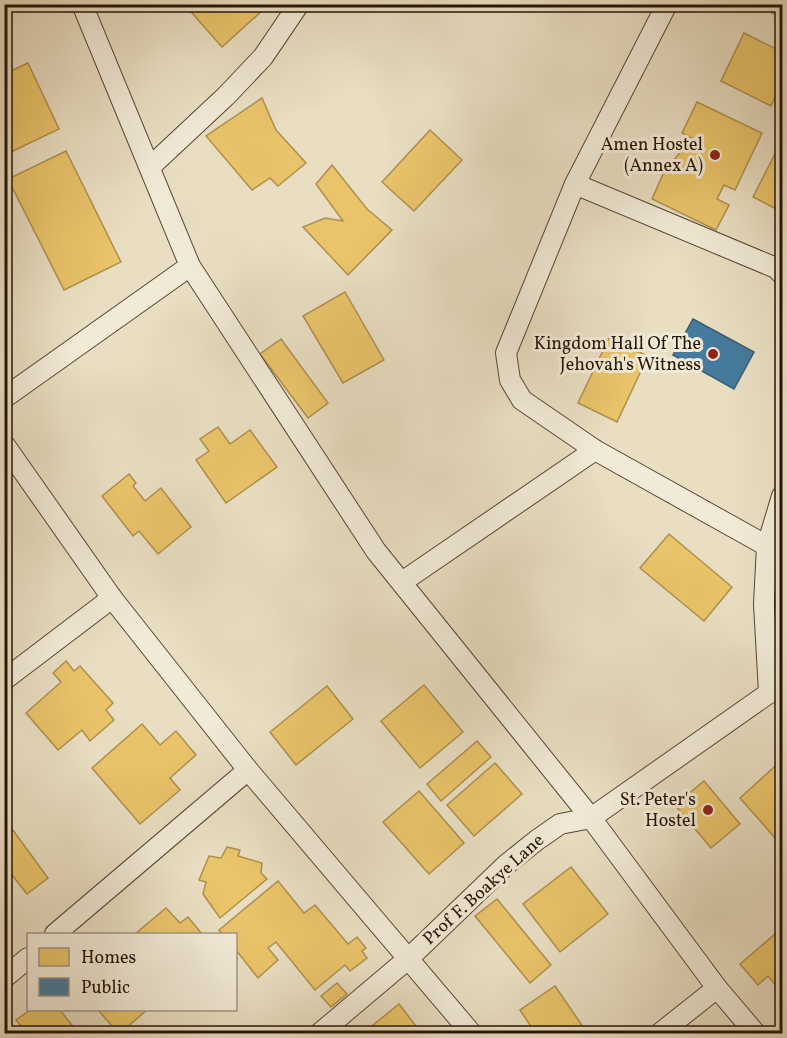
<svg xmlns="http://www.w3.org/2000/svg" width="787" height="1038" viewBox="0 0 787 1038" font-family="Vollkorn,serif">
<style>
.homes{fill:#e9c46a;stroke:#ae8f4c;stroke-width:1.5}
.public{fill:#457b9d;stroke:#3c5c70;stroke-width:1.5}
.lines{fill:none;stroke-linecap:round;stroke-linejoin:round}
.street-casing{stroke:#574635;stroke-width:22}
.street{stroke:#f1ead7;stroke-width:20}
.poi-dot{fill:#8f2418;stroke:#f1ead7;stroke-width:2}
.labels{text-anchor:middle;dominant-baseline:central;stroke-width:6;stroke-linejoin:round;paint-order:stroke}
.poi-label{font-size:18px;fill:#261406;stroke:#f1ead7;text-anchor:end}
.street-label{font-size:18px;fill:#261406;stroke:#f1ead7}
</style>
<rect width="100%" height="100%" fill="#e9dec2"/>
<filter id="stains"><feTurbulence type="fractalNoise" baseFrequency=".00333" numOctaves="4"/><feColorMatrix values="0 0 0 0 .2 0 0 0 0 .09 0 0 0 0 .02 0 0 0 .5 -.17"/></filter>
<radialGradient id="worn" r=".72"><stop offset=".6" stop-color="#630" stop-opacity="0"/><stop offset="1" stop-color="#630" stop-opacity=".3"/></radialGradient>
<g class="homes">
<polygon points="184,4 258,4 263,10 222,47"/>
<polygon points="757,4 782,4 782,19"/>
<polygon points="744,33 782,52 782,83 771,106 721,81"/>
<polygon points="28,63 59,129 9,153 4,143 4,74"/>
<polygon points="262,98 276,130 306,163 278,186 270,178 252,190 206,136"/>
<polygon points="697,102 762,133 735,190 724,185 717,199 729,205 716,230 652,199 664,172 692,138 682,133"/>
<polygon points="430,130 462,160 414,211 382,182"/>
<polygon points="782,140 782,212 753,197"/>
<polygon points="66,151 121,262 64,290 8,179"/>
<polygon points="332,165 367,209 392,230 348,275 303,227 325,218 343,221 316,184"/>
<polygon points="345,292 384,360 343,383 303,316"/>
<polygon points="609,338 648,356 617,422 578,403"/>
<polygon points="281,339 328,403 308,418 260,354"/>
<polygon points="218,427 230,444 250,430 277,467 226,503 196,460 209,451 200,439"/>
<polygon points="129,474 136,483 133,486 145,501 161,488 191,527 158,554 139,531 133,536 102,496"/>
<polygon points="669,534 732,587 704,621 640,568"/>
<polygon points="66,661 74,671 80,666 113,703 106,710 114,720 90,741 82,730 58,750 26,713 61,682 53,673"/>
<polygon points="424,685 463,732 420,768 381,721"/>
<polygon points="327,686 353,719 296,765 270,732"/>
<polygon points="142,724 160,745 176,731 196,755 170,778 180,790 140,824 92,768"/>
<polygon points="477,741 491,757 441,801 427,784"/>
<polygon points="782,760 782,846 740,798"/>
<polygon points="495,763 522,794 474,836 447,805"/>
<polygon points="704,781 740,824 711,848 675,805"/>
<polygon points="419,791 464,843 429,874 383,822"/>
<polygon points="7,822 48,878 27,894 4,865"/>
<polygon points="227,847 240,850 238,856 262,863 261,873 267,879 220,918 203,894 206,882 199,880 209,856 221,858"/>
<polygon points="571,867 608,914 560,952 523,904"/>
<polygon points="278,881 304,913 315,905 348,944 357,937 366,948 362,951 367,958 350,971 345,965 315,990 276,942 268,948 278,960 258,978 236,950 236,934 222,934 219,930"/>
<polygon points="497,899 551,965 530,983 475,916"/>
<polygon points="166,908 180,923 188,917 202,934 135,934"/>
<polygon points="782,928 782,993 768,976 758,985 740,964"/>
<polygon points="337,983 347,994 331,1007 321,996"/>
<polygon points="555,986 588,1034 536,1034 520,1010"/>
<polygon points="399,1004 422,1034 362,1034"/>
<polygon points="30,1010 60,1010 79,1034 11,1034 21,1026 16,1020"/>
<polygon points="98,1010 147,1010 119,1034"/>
</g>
<polygon class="public" points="693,319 754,352 734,389 673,355"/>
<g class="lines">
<defs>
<g id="street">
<polyline points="82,4 190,266 376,551 591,818 717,988 756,1034"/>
<polyline points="667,4 575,184 506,353 510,380 522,400 595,450 767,546"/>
<polyline points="150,167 226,96 263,57 299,4"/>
<polyline points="575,184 776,268 782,274"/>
<polyline points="4,398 190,266"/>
<polyline points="4,444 112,598 248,770 472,1034"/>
<polyline points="402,582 595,450"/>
<polyline points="4,680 112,598"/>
<polyline points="769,693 764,604 767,546 782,496"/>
<polyline points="55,934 248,770"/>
<polyline points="4,978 28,958"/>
<polyline points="319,1034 409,958 507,864 537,840 560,824 591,818 769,693 782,691"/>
<polyline points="659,1034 717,988"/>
</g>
</defs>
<use href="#street" class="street-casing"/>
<use href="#street" class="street"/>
</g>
<g class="poi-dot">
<circle cx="715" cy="155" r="6"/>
<circle cx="713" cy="354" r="6"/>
<circle cx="708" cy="810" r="6"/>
</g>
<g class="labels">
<g class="poi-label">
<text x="703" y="145">Amen Hostel<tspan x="703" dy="21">(Annex A)</tspan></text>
<text x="701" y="344">Kingdom Hall Of The<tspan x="701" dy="21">Jehovah's Witness</tspan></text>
<text x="696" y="800">St. Peter's<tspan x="696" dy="21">Hostel</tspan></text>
</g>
<g class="street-label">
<text transform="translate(484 890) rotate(-42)">Prof F. Boakye Lane</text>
</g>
</g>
<rect width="787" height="1038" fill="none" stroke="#e9dec2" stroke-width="24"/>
<rect x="6" y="6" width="775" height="1026" fill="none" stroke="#261406" stroke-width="3"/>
<rect x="12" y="12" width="763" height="1014" fill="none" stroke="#261406" stroke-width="1.5"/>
<rect x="27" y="933" width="210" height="78" fill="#f1ead7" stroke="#a09483" stroke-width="1.5"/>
<rect x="39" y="948" width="30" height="18" fill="#e9c46a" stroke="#a09483" stroke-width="1.5"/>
<text x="81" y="963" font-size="18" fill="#261406">Homes</text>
<rect x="39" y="978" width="30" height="18" fill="#457b9d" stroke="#a09483" stroke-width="1.5"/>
<text x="81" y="993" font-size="18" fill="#261406">Public</text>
<rect width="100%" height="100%" filter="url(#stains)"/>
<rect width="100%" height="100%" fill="url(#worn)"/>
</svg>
